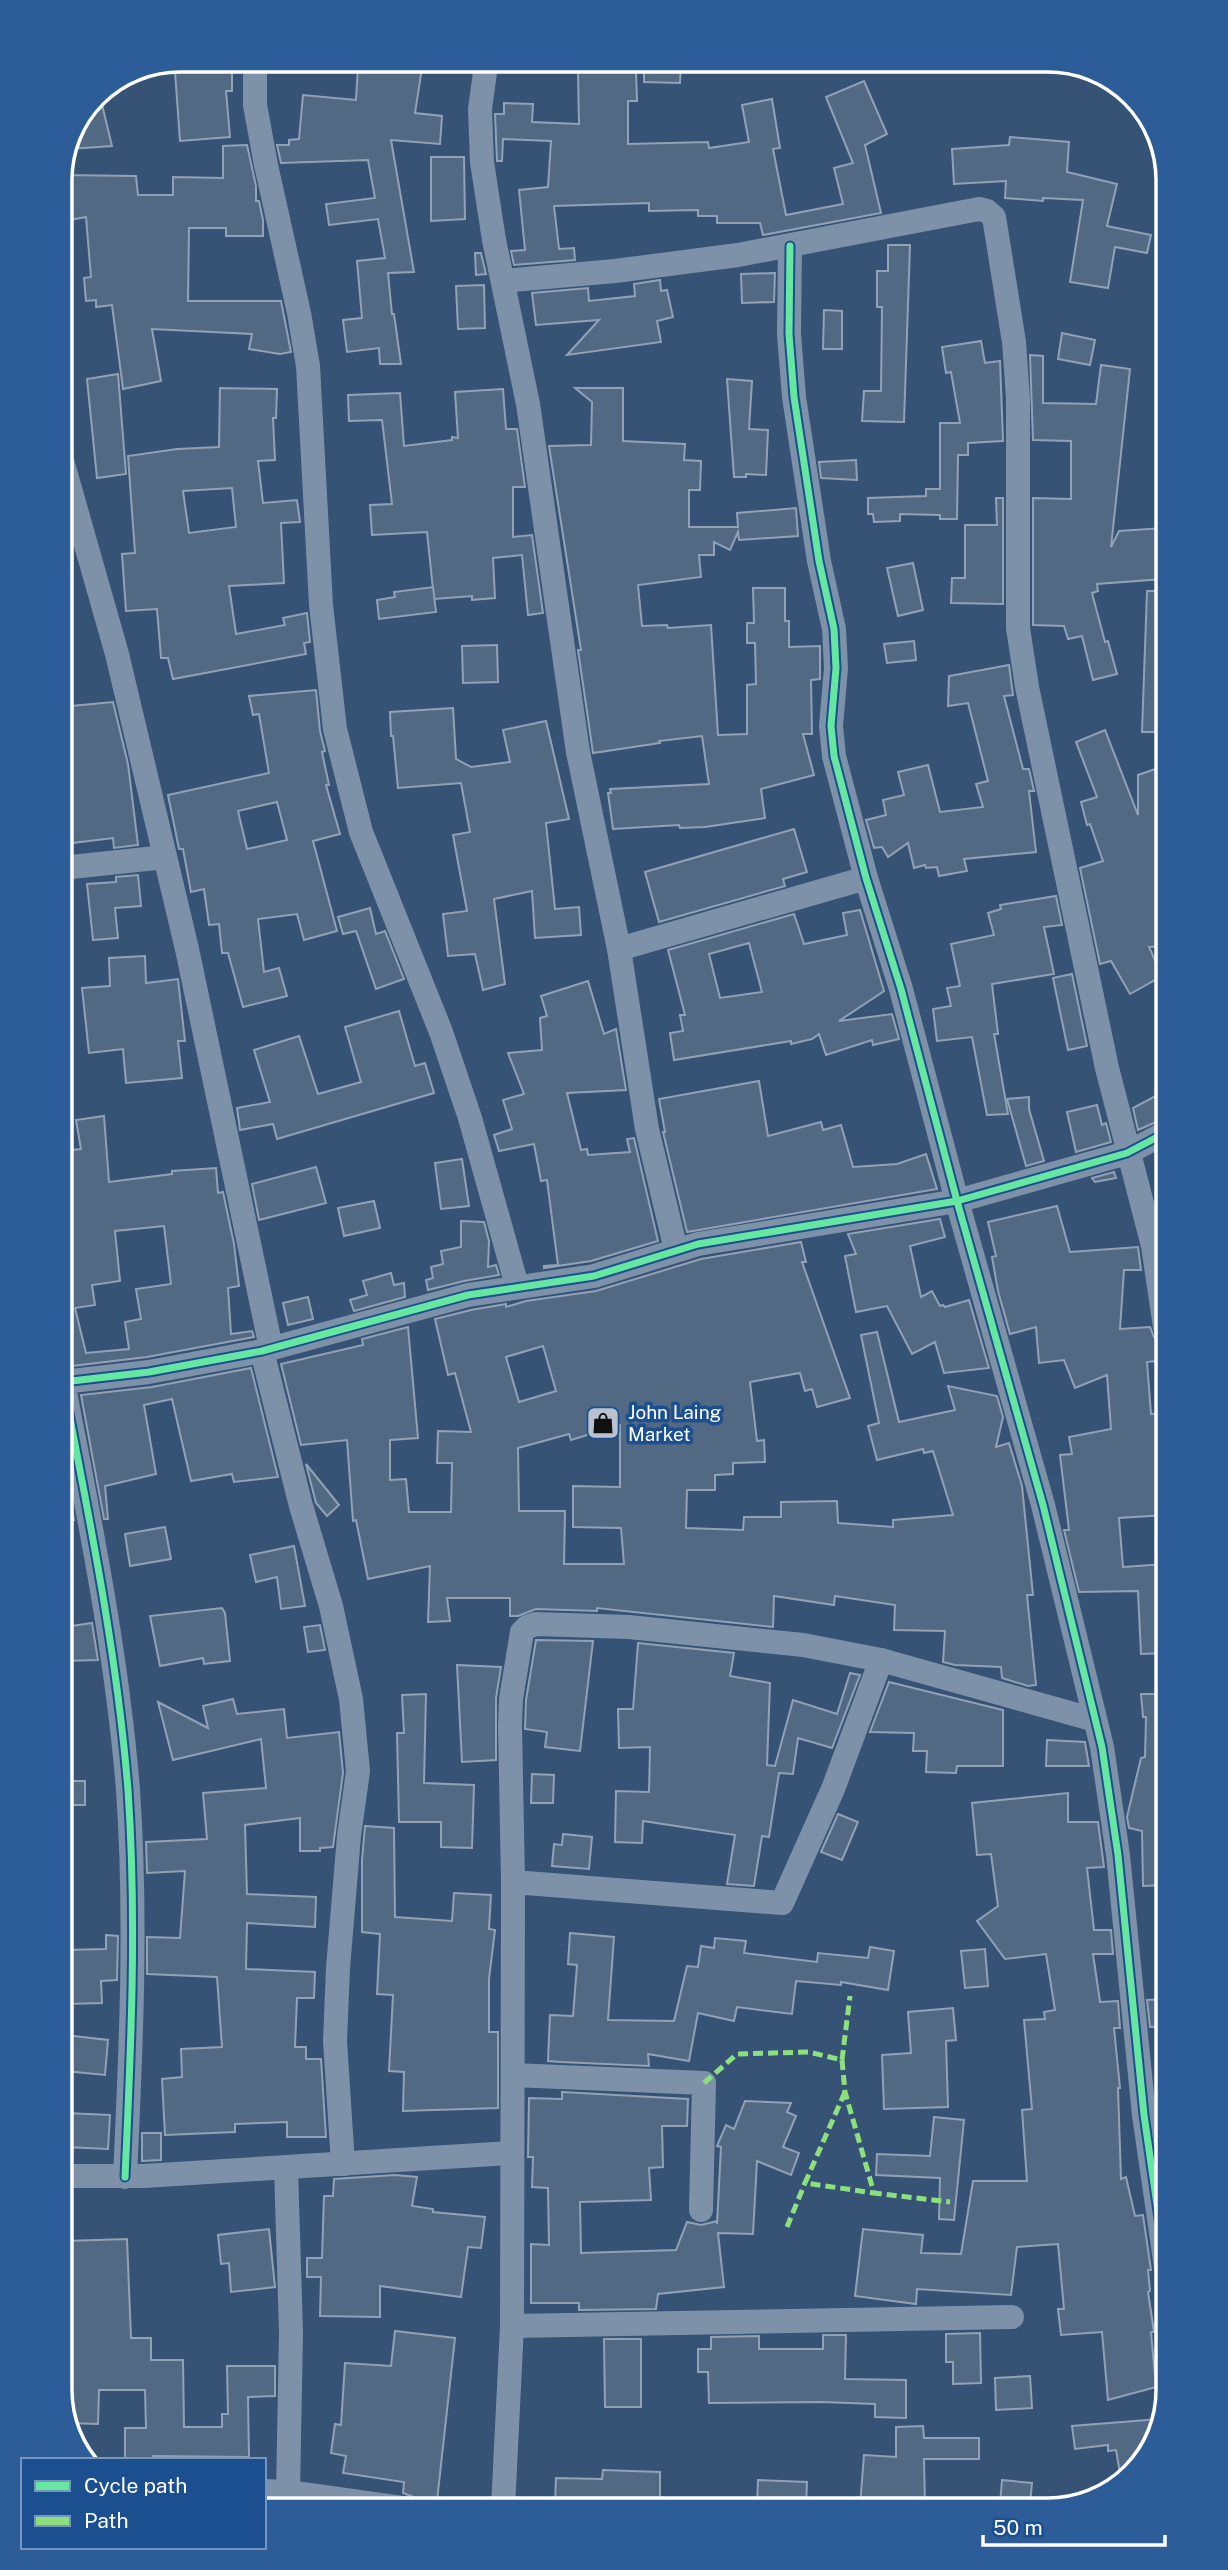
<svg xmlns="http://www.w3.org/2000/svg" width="1228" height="2570" viewBox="0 0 1228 2570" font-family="'Public Sans',sans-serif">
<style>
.building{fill:#526984;stroke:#92a2b6;stroke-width:2;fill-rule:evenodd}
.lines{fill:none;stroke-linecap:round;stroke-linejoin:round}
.street{stroke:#7d92a8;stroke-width:24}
.quiet{stroke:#8de07e;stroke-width:5;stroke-dasharray:10 5;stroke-linecap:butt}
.cycleway-casing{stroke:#1b4f8f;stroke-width:11}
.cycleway{stroke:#66e7a1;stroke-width:7}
.labels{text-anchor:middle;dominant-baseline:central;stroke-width:7;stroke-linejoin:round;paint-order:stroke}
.poi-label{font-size:19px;fill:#fff;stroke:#1b4f8f;text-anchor:start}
.rim{fill:none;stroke:#fff;stroke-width:3.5}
</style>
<rect width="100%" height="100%" fill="#365274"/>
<g class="building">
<polygon points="681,63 680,83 644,82 644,64"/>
<polygon points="358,66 422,68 415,113 442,116 440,144 391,140 414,272 388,273 392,314 394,314 401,364 380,364 379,348 347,352 343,320 362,318 357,261 385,258 378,219 329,225 326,204 375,198 368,160 281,163 277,145 289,145 289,140 299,139 303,95 356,100"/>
<polygon points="232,71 232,91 226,91 230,137 180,141 175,72"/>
<polygon points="636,71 637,101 628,101 628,144 708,142 709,148 749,142 742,105 772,99 780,148 773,149 786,215 843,204 834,168 853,163 826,97 864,81 887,134 865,145 881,213 763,235 760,223 717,223 717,216 698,216 698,210 649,211 649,203 554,206 559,249 574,248 575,260 514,265 511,251 525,250 519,190 548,187 551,141 503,139 502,161 497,161 495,114 504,114 504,103 533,104 532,122 579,124 578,72"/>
<polygon points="99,92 112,146 70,149 95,95"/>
<polygon points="1010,137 1069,142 1067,172 1117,184 1107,226 1151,235 1147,253 1115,247 1108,288 1070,282 1083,200 1043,198 1043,201 1005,198 1006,181 954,184 952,149 1009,145"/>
<polygon points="247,145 256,186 256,201 259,201 263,220 263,236 226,236 226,228 189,228 188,301 281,301 291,352 280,354 249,349 252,334 152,329 161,381 123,389 112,305 96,307 96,300 86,301 84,278 91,277 86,217 60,222 60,175 136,176 138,195 173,195 173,177 223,178 223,146"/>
<polygon points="431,157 464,157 465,219 431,221"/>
<polygon points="888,245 910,245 904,422 862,421 864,391 881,391 882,307 877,307 877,271 888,271"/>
<polygon points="475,253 481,253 486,274 476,275"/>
<polygon points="775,273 774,302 742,303 741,274"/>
<polygon points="660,280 661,291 667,290 673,317 657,321 661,342 567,355 599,320 536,325 532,293 588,288 589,301 635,296 634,284"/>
<polygon points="484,285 485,328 458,329 456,286"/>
<polygon points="824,310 842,311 842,349 823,349"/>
<polygon points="1062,333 1095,340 1090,365 1058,359"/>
<polygon points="981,341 985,363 1000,361 1003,441 968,443 968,455 958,455 957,519 940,519 940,515 900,514 900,521 874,522 873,514 868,514 868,498 926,496 926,489 940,489 940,423 960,423 951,372 946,373 942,347"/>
<polygon points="1030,355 1043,356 1043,403 1096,404 1101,365 1130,369 1111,547 1119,531 1163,528 1163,579 1097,584 1098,591 1092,593 1105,642 1108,641 1117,674 1093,680 1082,636 1068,639 1064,626 1033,625 1033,498 1071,499 1071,441 1033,440"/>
<polygon points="118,374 126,474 97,478 87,379"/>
<polygon points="727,379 752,381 749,429 768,430 766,475 746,474 746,477 734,477"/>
<path d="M220,388L277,389L276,418H273L275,460L258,461L263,503L297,500L300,522L281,523L284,583L229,586L236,634L285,625L283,618L307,613L310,642L304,643L306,654L173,679L168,658H161L157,609L126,611L122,554L135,553L128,456L177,449L219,447ZM232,488L236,527L189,533L183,491Z"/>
<polygon points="575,388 623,388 623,441 685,444 684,460 701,461 700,490 689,490 689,527 738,527 737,513 796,508 798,536 739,540 738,532 730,550 714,542 714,555 699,555 701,577 638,585 642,626 667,625 668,628 711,625 718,735 747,734 747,685 756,684 755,643 747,643 747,623 754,623 753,588 785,588 785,621 789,621 789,647 820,646 820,679 811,680 812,734 803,734 814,775 761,789 765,818 705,827 680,828 679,825 613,829 608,793 611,793 610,789 709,784 702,736 659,741 660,743 593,753 578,650 581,650 549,446 591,445 592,402"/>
<polygon points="503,389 506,429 517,429 525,487 513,487 513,537 532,535 543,613 528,615 522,555 493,558 495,598 472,600 472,596 434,599 427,532 372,535 370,505 392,504 382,420 349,421 348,395 400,393 404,446 452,440 452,437 458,438 455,392"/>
<polygon points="856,460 857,480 821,478 819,462"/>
<polygon points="996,498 1003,498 1003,604 951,603 952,578 965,578 965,525 997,525"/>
<polygon points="913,563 923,610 898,616 887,568"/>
<polygon points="433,587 436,612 379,619 377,600 395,597 394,592"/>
<polygon points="1147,591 1163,591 1164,732 1142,732"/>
<polygon points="914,641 916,660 887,663 884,644"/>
<polygon points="497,645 498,682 463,683 462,646"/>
<polygon points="1009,665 1013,695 1004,696 1023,769 1029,769 1034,791 1029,791 1036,852 964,859 967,871 939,876 937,867 926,868 925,865 914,868 908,843 888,857 882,847 874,848 866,820 886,815 883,800 904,795 898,772 928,765 940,812 983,807 976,784 988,781 968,703 948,706 949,676"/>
<path d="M316,690L320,731L325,751L322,752L329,785H326L340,834L313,841L337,931L304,940L297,914L258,919L264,972L279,968L287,996L243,1007L228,953H222L219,924L209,925L204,889L191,892L183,849H179L168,795L269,773L259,714L253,715L249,696ZM277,802L287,840L247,849L238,811Z"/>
<polygon points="113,702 128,764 138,845 114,848 113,838 64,844 61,707"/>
<polygon points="453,708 456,759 471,767 510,762 503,730 546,721 569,819 546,823 555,909 579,907 581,935 535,938 532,891 494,899 505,984 483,990 475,954 448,956 443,914 467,911 453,835 470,832 461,783 398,788 393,736 391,736 390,712"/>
<polygon points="1105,730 1138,815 1138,775 1164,766 1164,946 1149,947 1162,976 1130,994 1111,961 1100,964 1080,868 1103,861 1090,824 1087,825 1081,802 1097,797 1076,742"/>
<polygon points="794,829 807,872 783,879 785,886 659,922 645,872"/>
<polygon points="138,875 141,906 115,908 118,938 93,940 87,884 116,882 116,877"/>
<polygon points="1056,896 1062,925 1044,927 1054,974 992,984 998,1034 994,1034 1008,1114 987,1115 972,1037 937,1041 933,1009 951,1006 947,988 960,986 951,944 994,935 988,913 1001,909 1000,905"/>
<polygon points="370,908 376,934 385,931 404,979 376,989 356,931 343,934 338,917"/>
<path d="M860,910L884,991L839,1021L892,1014L899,1039L873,1045L872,1040L826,1055L819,1034L812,1039L791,1044V1041L674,1060L670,1033L683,1031L680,1015H685L668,950L794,914L804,944L847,935L843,913ZM749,943L762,992L720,998L709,954Z"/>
<polygon points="145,956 146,983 178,979 185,1041 178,1041 182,1078 126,1083 123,1049 89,1053 82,988 110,986 109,958"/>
<polygon points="1072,974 1087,1046 1068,1050 1053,978"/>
<polygon points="588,981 604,1034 616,1029 626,1090 567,1093 581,1150 587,1149 588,1155 630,1152 627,1139 634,1138 658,1241 591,1261 544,1268 544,1266 558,1265 547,1180 541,1181 534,1144 499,1151 494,1135 512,1129 503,1100 524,1094 508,1053 542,1050 540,1018 547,1016 541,996"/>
<polygon points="399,1011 415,1066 425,1063 434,1093 277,1139 273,1124 240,1130 237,1108 270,1102 254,1050 299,1036 318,1094 361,1082 345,1027"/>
<polygon points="759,1081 768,1136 821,1122 823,1130 841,1125 853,1167 897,1164 926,1154 937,1189 687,1232 663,1132 665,1132 659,1099"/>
<polygon points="1165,1091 1165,1118 1138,1130 1133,1108"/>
<polygon points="1029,1097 1029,1109 1044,1161 1026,1166 1007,1099"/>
<polygon points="1097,1105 1102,1125 1106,1123 1111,1142 1076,1152 1067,1112"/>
<path d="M104,1116L109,1182L172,1174V1171L216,1168L218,1193L223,1192L234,1244L239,1286L228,1288L231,1334L252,1331L254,1337L147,1357L63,1367V1240H69L63,1195L62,1151L81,1149L76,1120ZM164,1226L171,1284L136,1289L141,1319L125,1322L129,1349L86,1353L75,1308L95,1305L92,1285L120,1281L115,1231Z"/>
<polygon points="462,1159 469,1206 441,1209 435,1163"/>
<polygon points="316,1167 326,1203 259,1220 252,1184"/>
<polygon points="1114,1172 1116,1178 1095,1182 1092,1178"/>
<polygon points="374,1201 380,1228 344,1236 338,1208"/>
<polygon points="1057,1206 1070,1252 1138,1247 1141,1270 1124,1270 1120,1329 1150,1327 1154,1337 1164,1341 1163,1360 1147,1362 1151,1414 1166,1413 1166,1515 1119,1518 1123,1567 1166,1564 1166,1653 1141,1654 1138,1591 1079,1592 1064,1530 1069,1530 1060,1455 1072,1454 1069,1437 1111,1429 1107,1375 1075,1388 1064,1360 1039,1363 1036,1327 1010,1334 998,1291 992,1257 996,1256 988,1222"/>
<polygon points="940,1219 945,1237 910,1246 921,1297 932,1291 940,1306 943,1305 945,1307 969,1300 989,1368 944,1373 935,1342 912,1354 887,1306 856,1312 845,1256 856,1254 848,1234"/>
<polygon points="461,1221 484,1222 489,1241 488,1267 496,1265 499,1275 464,1281 428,1290 426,1280 433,1278 431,1267 443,1264 441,1251 461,1247"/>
<path d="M801,1242L806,1262H802L850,1398L817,1407L812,1389L805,1391L800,1373L750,1382L757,1441L764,1440L765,1462L733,1463V1474L715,1475V1490H687L686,1528L743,1530L744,1517H781V1502L837,1501L838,1523L893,1527V1520L953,1515L933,1451L924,1453L923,1449L877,1460L868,1426L879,1423L861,1335L877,1332L899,1422L955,1410L948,1386L997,1396L1003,1417L996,1447L1009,1443L1022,1486L1033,1595H1027L1036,1685L1028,1686L1002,1678L1001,1667L955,1665L943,1662L945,1631L894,1630L895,1605L835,1596L834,1605L774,1596L773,1627L597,1608V1611L536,1609L518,1616H510V1598H447L450,1621L428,1622L430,1566L368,1579L356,1520L353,1521L347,1440L301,1445L281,1364L363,1345L362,1339L408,1327L418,1438L390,1440V1480L406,1479L409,1512H451L452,1463H437L438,1431L471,1432L455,1373L448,1375L435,1319L471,1310L506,1304V1307L526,1301L596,1291L701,1259ZM543,1346L556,1391L519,1402L506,1357ZM620,1425V1487L573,1486V1527L621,1528L624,1564H564L565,1511H519L518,1448L569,1434L571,1440Z"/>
<polygon points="391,1273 394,1285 404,1283 405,1297 354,1311 350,1300 367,1295 363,1281"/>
<polygon points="308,1297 313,1319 288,1325 283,1303"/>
<polygon points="251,1368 278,1477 234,1482 232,1474 191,1481 172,1399 144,1405 156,1474 105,1486 108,1519 104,1519 81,1395 152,1387"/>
<polygon points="63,1462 68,1486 74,1520 64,1520"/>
<polygon points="306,1464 339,1505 327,1516 316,1503"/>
<polygon points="165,1527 171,1559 130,1566 125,1534"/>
<polygon points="294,1546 305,1606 281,1609 277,1577 256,1582 250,1555"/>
<polygon points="222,1608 225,1613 230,1661 204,1664 203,1658 160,1666 150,1616"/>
<polygon points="92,1623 98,1660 64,1661 64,1627"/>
<polygon points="320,1625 325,1650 308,1652 304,1627"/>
<polygon points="536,1640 593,1641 580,1751 545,1747 547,1732 525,1729 526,1700"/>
<polygon points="638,1643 734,1653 730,1676 770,1683 767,1765 775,1766 793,1700 837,1714 850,1673 860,1675 832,1748 798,1738 793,1774 779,1773 769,1837 762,1836 754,1886 727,1884 735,1835 643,1821 642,1843 615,1842 616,1791 649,1792 650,1747 619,1748 618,1709 633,1709"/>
<polygon points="457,1665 501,1667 496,1698 496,1760 462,1762"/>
<polygon points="889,1682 1003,1710 1003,1766 957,1766 956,1773 926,1772 927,1751 913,1751 914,1733 870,1732"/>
<polygon points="426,1694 424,1783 474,1785 472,1848 441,1847 441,1822 399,1822 397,1733 404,1733 402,1695"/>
<polygon points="1141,1694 1166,1694 1167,1885 1143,1886 1142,1831 1129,1828 1127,1817 1141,1758 1145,1757 1146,1717 1143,1717"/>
<polygon points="233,1699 237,1714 284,1709 287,1738 339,1732 343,1773 333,1847 320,1848 320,1851 300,1851 300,1818 245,1825 247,1894 316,1897 315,1927 247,1923 246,1969 315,1972 314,1998 297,1998 295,2047 306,2047 306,2059 321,2059 326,2137 287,2137 287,2122 235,2124 235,2132 165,2135 162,2079 182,2077 181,2049 222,2047 217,1977 147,1974 147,1937 180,1938 185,1871 147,1873 146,1842 207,1839 203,1793 266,1788 261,1739 173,1760 158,1702 208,1728 203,1706"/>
<polygon points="1047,1740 1085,1742 1089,1766 1046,1766"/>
<polygon points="532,1774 554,1775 553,1803 531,1803"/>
<rect x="64" y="1781" width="21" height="24"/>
<polygon points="1068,1793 1068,1822 1098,1822 1104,1867 1087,1868 1094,1930 1111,1930 1113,1954 1093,1954 1100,2002 1118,2001 1120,2028 1114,2028 1120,2088 1118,2088 1121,2179 1126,2177 1135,2216 1143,2215 1151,2270 1148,2270 1150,2291 1148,2292 1154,2332 1151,2332 1156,2387 1108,2400 1102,2332 1061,2335 1058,2309 1064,2309 1058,2244 1017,2247 1011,2295 917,2289 916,2304 855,2296 863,2229 923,2235 921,2253 961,2254 973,2181 1027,2181 1022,2110 1032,2109 1024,2020 1045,2019 1044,2012 1055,2010 1046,1954 1005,1959 977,1921 998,1906 991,1854 977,1855 972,1803"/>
<polygon points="838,1814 858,1822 842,1860 821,1852"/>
<polygon points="365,1826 394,1828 395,1917 452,1921 454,1893 491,1895 489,1929 495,1930 489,1979 489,2032 498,2032 498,2108 403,2111 404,2072 389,2071 393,1995 377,1994 380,1934 362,1932 362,1860"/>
<polygon points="563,1834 592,1837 589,1869 552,1866 554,1844 562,1845"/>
<polygon points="570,1933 614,1937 608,2020 674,2021 687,1966 698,1967 701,1946 714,1948 715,1938 746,1941 744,1953 817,1962 818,1953 868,1958 870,1947 894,1951 888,1990 841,1982 841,1985 796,1981 792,2014 737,2007 734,2021 698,2013 689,2061 648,2054 649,2066 561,2062 548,2061 550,2015 573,2016 577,1965 568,1964"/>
<polygon points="106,1935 118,1936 117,1980 101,1981 102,2003 65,2004 65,1950 106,1949"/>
<polygon points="985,1949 988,1986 965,1988 961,1951"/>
<polygon points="1167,1999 1167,2026 1150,2027 1147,2000"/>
<polygon points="953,2008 956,2040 946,2041 948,2107 884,2109 882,2055 911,2053 908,2012"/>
<polygon points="65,2035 108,2040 105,2075 65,2071"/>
<polygon points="562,2092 688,2099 687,2126 662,2126 663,2167 649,2168 651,2200 580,2202 581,2253 676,2250 687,2222 701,2225 717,2221 717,2224 721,2147 717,2146 726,2125 734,2129 745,2101 791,2103 787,2112 796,2116 783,2147 799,2153 791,2175 757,2161 753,2234 718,2233 724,2287 658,2294 656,2309 579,2310 579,2303 531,2303 531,2244 549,2245 548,2188 532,2187 533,2157 528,2157 529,2098 562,2099"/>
<polygon points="65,2113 110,2115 108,2149 65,2147"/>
<polygon points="934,2117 964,2120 954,2220 939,2219 940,2178 876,2175 877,2154 930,2156"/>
<polygon points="142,2133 161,2133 161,2160 142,2161"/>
<polygon points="395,2175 417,2177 412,2206 433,2209 433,2212 485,2217 481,2248 468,2247 461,2297 380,2286 380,2317 320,2316 321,2277 307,2277 307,2258 322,2258 324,2196 333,2196 334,2179"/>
<polygon points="269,2229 275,2287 231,2292 229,2263 221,2264 218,2235"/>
<polygon points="127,2239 131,2338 151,2338 151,2360 183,2360 184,2427 222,2427 222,2414 228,2414 227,2366 275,2366 275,2396 248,2397 249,2457 153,2456 153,2460 125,2460 125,2428 146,2428 145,2390 99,2390 98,2424 69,2423 70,2376 72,2376 66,2241"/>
<polygon points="395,2331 455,2338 437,2501 419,2499 403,2493 404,2482 343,2473 346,2456 331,2453 335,2424 341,2425 345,2363 391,2366"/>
<polygon points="980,2333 981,2383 953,2384 953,2362 946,2362 946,2334"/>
<polygon points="823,2335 846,2335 845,2379 906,2380 906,2418 875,2417 875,2404 822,2402 709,2403 708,2372 698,2372 698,2349 711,2349 711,2337 759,2336 759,2349 823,2349"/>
<polygon points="604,2339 641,2339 641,2407 605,2407"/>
<polygon points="1030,2376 1032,2408 996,2410 995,2378"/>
<polygon points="1159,2419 1144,2463 1121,2479 1116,2450 1108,2451 1108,2445 1075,2449 1072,2426"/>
<polygon points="923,2426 924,2438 979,2438 979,2459 924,2459 925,2505 860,2506 864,2455 896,2457 896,2427"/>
<polygon points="603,2470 660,2472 660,2504 584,2502 584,2506 555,2505 556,2478 602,2479"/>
<polygon points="758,2480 807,2482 806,2506 757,2506"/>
<polygon points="1002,2480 1032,2483 1030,2504 1000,2505"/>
</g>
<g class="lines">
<g class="street">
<polyline points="486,65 480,109 482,162 494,240 528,404 578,752 619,949 647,1129 676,1250"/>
<polyline points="255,67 255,105 266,165 299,313 308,366 321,605 335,729 361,832 441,1032 470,1118 517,1286"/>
<polyline points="790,246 789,334 794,397 819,561 834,629 836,668 831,726 834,756 866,878 901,989 957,1201 1043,1505 1102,1747 1118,1855 1144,2115 1168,2281"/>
<polyline points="503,281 615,271 738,255 979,209 987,211 994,217 1014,342 1018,398 1018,628 1027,687 1107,1068 1153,1246 1165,1327"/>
<polyline points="61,457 117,654 187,949 271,1348"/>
<polyline points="62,868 165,857"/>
<polyline points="619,949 866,878"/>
<polyline points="262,1351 301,1506 331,1606 351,1699 358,1771 349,1836 338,1968 335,2041 343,2164"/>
<polyline points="513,1882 782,1903 833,1789 881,1660"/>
<polyline points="513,2075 704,2083 701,2210"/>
<polyline points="286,2168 291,2332 288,2492"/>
<polyline points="65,2176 144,2176 511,2153"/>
<path d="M125,2177C131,2048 137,1919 128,1790C117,1653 89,1517 63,1382L149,1372L262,1351L468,1295L594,1276L698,1244L957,1201L1127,1153L1165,1133"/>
<polyline points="512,2326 1012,2317"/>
<polyline points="264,2491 288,2492 409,2509"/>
<polyline points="503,2508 512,2326 513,1882 510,1725 511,1699 522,1632 527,1627 536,1624 629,1627 803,1645 881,1660 1095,1720"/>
</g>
<g class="quiet">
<polyline points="842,2060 845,2092 874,2193 950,2202"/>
<polyline points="704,2083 737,2054 809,2052 842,2060 850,1996"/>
<polyline points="845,2092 805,2183 874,2193"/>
<polyline points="787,2227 805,2183"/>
</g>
<defs>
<g id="cycleway">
<polyline points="790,246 789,334 794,397 819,561 834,629 836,668 831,726 834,756 866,878 901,989 957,1201 1043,1505 1102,1747 1118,1855 1144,2115 1168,2281"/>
<path d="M125,2177C131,2048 137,1919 128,1790C117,1653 89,1517 63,1382L149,1372L262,1351L468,1295L594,1276L698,1244L957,1201L1127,1153L1165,1133"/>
</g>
</defs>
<use href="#cycleway" class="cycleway-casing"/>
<use href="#cycleway" class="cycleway"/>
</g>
<defs>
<symbol id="shop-square" viewBox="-11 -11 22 22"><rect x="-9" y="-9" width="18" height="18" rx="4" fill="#b9c2ce" stroke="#1b4f8f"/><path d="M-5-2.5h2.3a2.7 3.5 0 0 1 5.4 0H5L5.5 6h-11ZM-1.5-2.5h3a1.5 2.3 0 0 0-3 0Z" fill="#111"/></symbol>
</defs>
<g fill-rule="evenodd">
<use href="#shop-square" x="584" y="1404" width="38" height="38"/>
</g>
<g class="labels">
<g class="poi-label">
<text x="628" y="1412">John Laing<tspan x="628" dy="22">Market</tspan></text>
</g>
</g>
<path d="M0 0H1228V2570H0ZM180 72H1048A108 108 0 0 1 1156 180V2390A108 108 0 0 1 1048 2498H180A108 108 0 0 1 72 2390V180A108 108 0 0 1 180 72Z" fill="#2d5d98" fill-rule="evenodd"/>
<path class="rim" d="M180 72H1048A108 108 0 0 1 1156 180V2390A108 108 0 0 1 1048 2498H180A108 108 0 0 1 72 2390V180A108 108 0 0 1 180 72Z"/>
<rect x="21" y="2458" width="245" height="91" fill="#1b4f8f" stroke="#7695bc" stroke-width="2"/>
<rect x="35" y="2481" width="35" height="10" fill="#66e7a1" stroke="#7695bc" stroke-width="2"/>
<text x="84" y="2493" font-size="21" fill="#ffffff">Cycle path</text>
<rect x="35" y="2516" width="35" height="10" fill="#8de07e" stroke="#7695bc" stroke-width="2"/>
<text x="84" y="2528" font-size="21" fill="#ffffff">Path</text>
<path d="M983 2535v10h182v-10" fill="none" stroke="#ffffff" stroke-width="3.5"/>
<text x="993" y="2535" font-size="21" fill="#ffffff" stroke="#1b4f8f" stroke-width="5" paint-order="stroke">50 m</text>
</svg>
